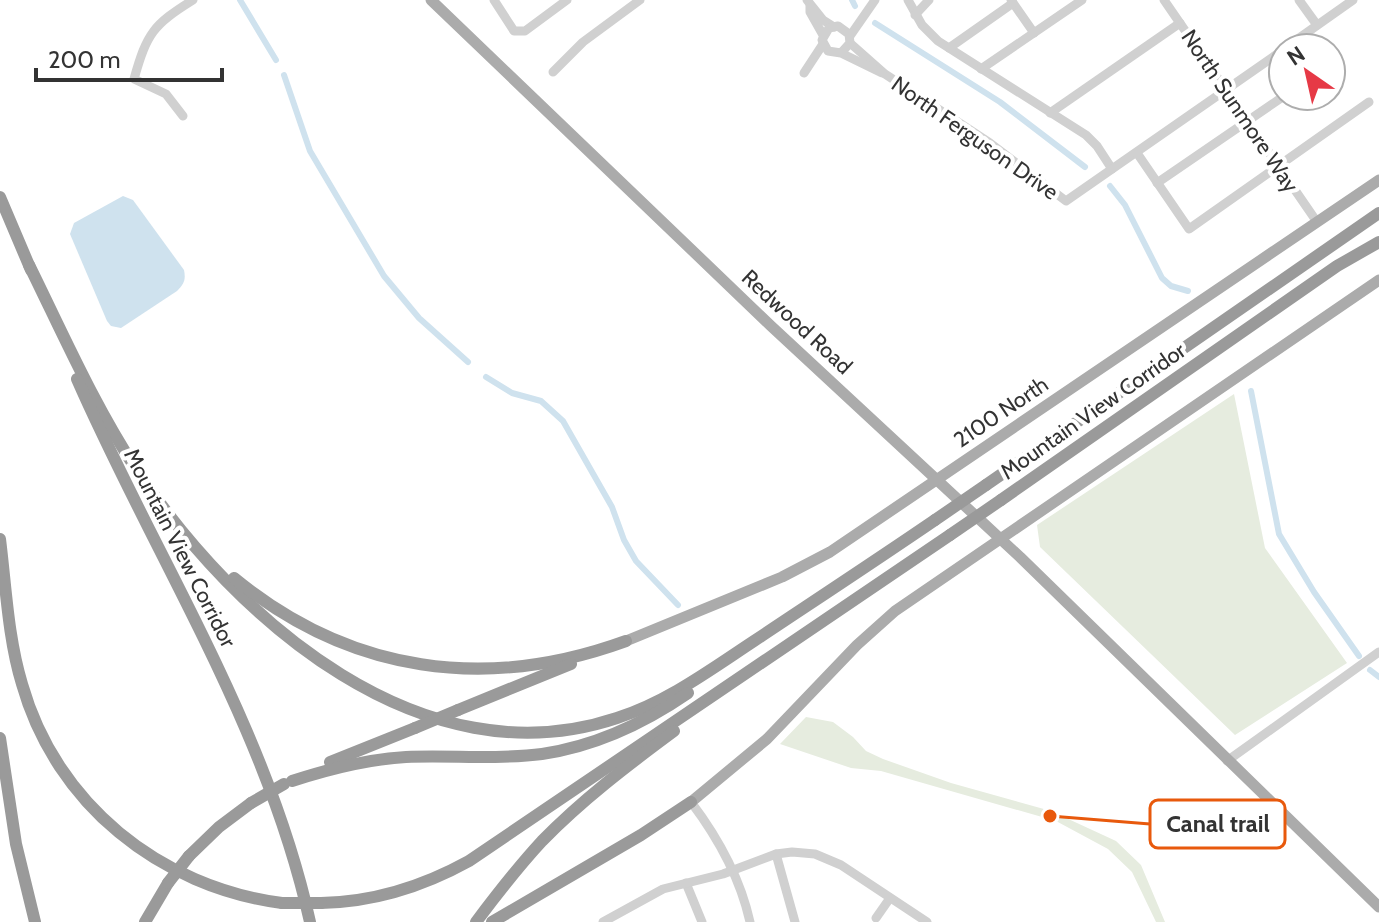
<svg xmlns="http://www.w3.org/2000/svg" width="1379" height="922" viewBox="0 0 1379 922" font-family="Cabin,sans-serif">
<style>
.green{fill:#e6ecdf}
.water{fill:#cfe2ee}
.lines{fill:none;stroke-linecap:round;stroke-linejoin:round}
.canal{stroke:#cfe2ee;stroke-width:6}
.minor{stroke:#d0d0d0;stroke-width:9}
.major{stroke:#ababab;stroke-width:11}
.highway{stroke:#9a9a9a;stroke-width:12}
.highway-bridge{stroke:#9a9a9a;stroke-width:12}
.labels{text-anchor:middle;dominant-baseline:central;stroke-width:8;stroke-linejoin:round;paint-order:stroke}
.street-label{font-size:22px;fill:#333;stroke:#fff}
.leader{fill:none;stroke:#e8590c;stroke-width:3}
.callout-dot{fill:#e8590c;stroke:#fff;stroke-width:3}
.callout{fill:#fff;stroke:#e8590c;stroke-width:3}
.callout-label{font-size:24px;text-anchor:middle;font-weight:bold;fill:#333}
</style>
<rect width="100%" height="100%" fill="#fff"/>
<g class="green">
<polygon points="1234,394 1265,548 1347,663 1235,735 1040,547 1037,525"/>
<polygon points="806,717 833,722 853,737 866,751 883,759 951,783 1051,811 1116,841 1141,865 1165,922 1156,922 1132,872 1108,849 1056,821 881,771 851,768 780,744"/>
</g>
<path class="water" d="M123,196L133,200L184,270C186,280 184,284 177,291L121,328L111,326L107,321L70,234L74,223Z"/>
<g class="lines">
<g class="canal">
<polyline points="240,0 276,60"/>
<polyline points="852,0 855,6"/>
<polyline points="875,23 1000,102 1085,167"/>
<polyline points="284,75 310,151 384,276 419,318 468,362"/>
<polyline points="1110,186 1125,205 1162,278 1171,286 1188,291"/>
<polyline points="486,377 512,393 541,401 563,421 612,507 624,540 636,561 678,605"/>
<polyline points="1251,391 1279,534 1314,592 1359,656"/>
<polyline points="1370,670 1379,677"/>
</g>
<g class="minor">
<polyline points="494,0 514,31 525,31 567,0"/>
<polyline points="807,0 823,20 834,27"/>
<polyline points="908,0 922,25 938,41 1086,135 1097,146 1112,169"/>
<polyline points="1011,0 1034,33"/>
<polyline points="1164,0 1317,222"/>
<polyline points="1299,0 1317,25"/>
<polyline points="810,5 810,12 823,35"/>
<polyline points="915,15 929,0"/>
<polyline points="850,36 875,0"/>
<polyline points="850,43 885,74 990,143 1066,201 1283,50"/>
<polyline points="949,48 1013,3"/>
<polyline points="1285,48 1353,0"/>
<polyline points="841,53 850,43 849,34 838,26 829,28 822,40 828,51 841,53 882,73"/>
<polyline points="981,69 1082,0"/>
<polyline points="553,72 583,42 640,0"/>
<polyline points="804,73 823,44"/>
<polyline points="1050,113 1180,23"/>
<path d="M183,116L166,94L134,79C147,33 153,25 193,0"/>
<polyline points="1137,153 1189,229 1369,102"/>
<polyline points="1157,183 1284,96"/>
<polyline points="1227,761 1379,652"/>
<path d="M691,802C719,839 740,877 750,922"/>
<polyline points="776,854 795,922"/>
<polyline points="686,883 702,922"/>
<polyline points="876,918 890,898"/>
<polyline points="603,922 663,889 723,874 776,854 792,852 815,854 841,865 927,922"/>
</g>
<g class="major">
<polyline points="431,0 771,326 1020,557 1379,907"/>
<polyline points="626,641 782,577 830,552 1379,180"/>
<polyline points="691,802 767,739 857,645 895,611 1379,280"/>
</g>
<g class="highway">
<polyline points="0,197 31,270"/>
<path d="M29,265C63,334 94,405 136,469C236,620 423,783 617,718C667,702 710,670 754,641C814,601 875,561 935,520"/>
<path d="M77,379C156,559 267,727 310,922"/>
<polyline points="986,485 1379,213"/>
<polyline points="1001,500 1337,266 1379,242"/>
<path d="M0,539C6,587 8,638 22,684C56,804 160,887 282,903"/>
<path d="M234,578C350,673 486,692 626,641"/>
<polyline points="458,710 571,664"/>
<polyline points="0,738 16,844 35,922"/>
<polyline points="330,762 415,728"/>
<path d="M292,781C329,769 367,759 406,757C451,755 497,760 542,754C596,746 643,724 688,693"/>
<polyline points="189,856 219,827 251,803"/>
<path d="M321,903C374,902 422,887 469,861L950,535"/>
<polyline points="145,922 168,883"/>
<path d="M476,922C497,894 518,867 542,841C582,800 628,765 674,731"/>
<polyline points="492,922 641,835 691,802"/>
</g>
<g class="highway-bridge">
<polyline points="935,520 986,485"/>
<polyline points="950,535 1001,500"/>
<polyline points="415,728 458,710"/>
<polyline points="251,803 284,784"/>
<polyline points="168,883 189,856"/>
<polyline points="282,903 321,903"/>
</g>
</g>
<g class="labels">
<g class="street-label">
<text transform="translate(1240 111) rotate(56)">North Sunmore Way</text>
<text transform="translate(975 138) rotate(35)">North Ferguson Drive</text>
<text transform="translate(797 322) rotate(43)">Redwood Road</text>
<text transform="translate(1093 411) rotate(-35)">Mountain View Corridor</text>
<text transform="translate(1001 412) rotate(-34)">2100 North</text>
<text transform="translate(180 548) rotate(63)">Mountain View Corridor</text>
</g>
</g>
<path class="leader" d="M1050 816L1150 824"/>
<circle class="callout-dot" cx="1050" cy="816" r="8"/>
<rect class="callout" x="1150" y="800" width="135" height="48" rx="8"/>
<g class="callout-label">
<text x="1218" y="832">Canal trail</text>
</g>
<g transform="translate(1307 72) rotate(326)"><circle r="38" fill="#ffffff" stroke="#adadad" stroke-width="2"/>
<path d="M0-6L14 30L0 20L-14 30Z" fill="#e63946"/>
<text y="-12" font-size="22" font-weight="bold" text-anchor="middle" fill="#333333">N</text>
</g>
<path d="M36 68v12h186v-12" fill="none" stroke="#333333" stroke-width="4"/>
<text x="48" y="68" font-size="24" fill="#333333" stroke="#ffffff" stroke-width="6" paint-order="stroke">200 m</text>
</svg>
